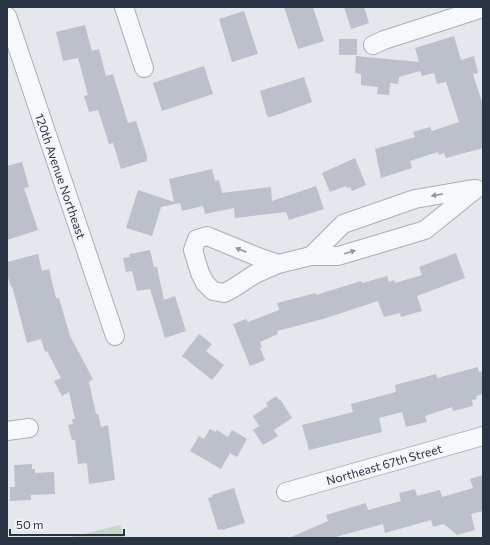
<svg xmlns="http://www.w3.org/2000/svg" width="490" height="545" viewBox="0 0 490 545" font-family="Commissioner,sans-serif">
<style>
.green{fill:#c9d6c5}
.building{fill:#bbc0ca}
.lines{fill:none;stroke-linecap:round;stroke-linejoin:round}
.minor-casing{stroke:#a9aeb7;stroke-width:20}
.minor{stroke:#f7f8fa;stroke-width:18}
.oneway{fill:#9196a0}
.labels{text-anchor:middle;dominant-baseline:central;stroke-width:3.5;stroke-linejoin:round;paint-order:stroke}
.street-label{font-size:12px;fill:#2b3445;stroke:#f4f6f9}
</style>
<rect width="100%" height="100%" fill="#e4e7ec"/>
<polygon class="green" points="120,525 125,538 67,538"/>
<g class="building">
<polygon points="284,7 313,7 324,41 298,49"/>
<polygon points="344,7 364,7 369,23 351,29"/>
<polygon points="244,11 258,54 232,62 219,19"/>
<polygon points="85,25 92,51 99,49 106,76 113,74 128,123 136,121 147,156 147,161 121,169 113,143 109,144 98,110 89,112 84,96 88,95 78,58 63,61 56,32"/>
<polygon points="454,36 461,60 474,56 478,73 473,74 483,105 483,148 446,158 444,153 439,155 438,152 410,161 412,168 381,178 375,149 415,137 413,132 430,127 432,131 459,122 446,82 437,84 434,73 422,76 420,71 399,77 398,84 390,83 389,95 377,94 378,87 361,85 361,74 355,73 356,56 419,62 415,48"/>
<rect x="339" y="39" width="18" height="16"/>
<polygon points="204,66 213,94 162,111 153,83"/>
<polygon points="304,77 312,102 274,116 269,117 267,116 260,91"/>
<polygon points="355,158 366,185 352,191 350,187 347,188 346,186 330,192 322,173"/>
<polygon points="22,162 29,187 24,188 38,230 7,240 7,166"/>
<polygon points="212,169 215,181 219,180 222,193 271,187 272,201 316,186 324,209 289,220 286,212 235,218 234,208 205,214 203,206 182,211 180,203 161,207 152,236 126,228 138,190 174,202 169,179"/>
<polygon points="150,250 154,267 157,267 164,300 175,296 186,331 165,338 150,289 137,291 132,271 126,272 123,258 130,257 129,254"/>
<polygon points="456,253 465,278 417,296 422,311 401,317 400,313 384,317 378,301 323,319 277,331 278,334 260,342 262,347 260,348 265,360 250,366 233,324 246,319 248,322 279,310 277,303 316,293 316,295 361,281 362,283 387,276 389,282 394,280 395,283 422,275 419,267"/>
<polygon points="38,254 42,271 49,269 56,298 59,298 70,336 93,379 89,382 96,414 98,414 101,427 108,425 115,480 89,484 87,463 78,464 75,440 72,440 68,425 73,424 72,419 75,419 69,392 62,396 54,381 61,378 47,351 45,352 41,339 27,343 12,286 11,287 7,274 7,262"/>
<polygon points="199,334 212,344 206,351 224,365 212,380 182,356"/>
<polygon points="478,367 479,372 483,371 483,394 476,396 477,399 472,400 473,406 453,411 452,407 425,416 427,422 406,427 402,412 379,418 382,432 309,450 302,425 353,412 351,404 396,392 395,385 436,374 437,378"/>
<polygon points="276,396 279,400 280,399 292,418 274,430 278,436 263,445 253,430 259,426 253,416 268,406 266,403"/>
<polygon points="210,429 216,432 217,430 228,437 232,430 247,439 237,457 230,453 221,469 190,451 199,436 204,439"/>
<polygon points="32,464 32,469 35,469 35,473 54,472 55,494 31,495 31,500 10,501 10,487 15,487 14,465"/>
<polygon points="483,475 483,511 471,514 475,530 457,535 444,524 433,527 431,520 385,533 383,524 332,538 289,538 328,521 326,515 366,503 368,510 401,501 399,493 415,489 417,496 440,490 442,497 473,488 470,479"/>
<polygon points="234,488 245,523 222,530 222,529 218,530 208,498 212,497 212,495"/>
</g>
<g class="lines">
<defs>
<g id="minor">
<polyline points="124,7 144,68"/>
<polyline points="7,16 115,336"/>
<polyline points="373,45 384,40 483,8"/>
<polyline points="311,256 343,224 415,199 473,189"/>
<polyline points="278,264 258,257 207,236 197,239 193,250 200,273 205,283 213,291 224,293 232,289 255,274 278,264 311,256 338,256 425,230 476,189"/>
<polyline points="7,431 29,428"/>
<polyline points="286,492 483,436"/>
</g>
</defs>
<use href="#minor" class="minor-casing"/>
<use href="#minor" class="minor"/>
</g>
<defs><path id="oneway-solid" d="M-6-.8H1V-3.2L6.5 0L1 3.2V.8H-6Z"/></defs>
<g class="oneway">
<use href="#oneway-solid" transform="translate(437 195) rotate(171)"/>
<use href="#oneway-solid" transform="translate(241 250) rotate(-157)"/>
<use href="#oneway-solid" transform="translate(350 252) rotate(-16)"/>
</g>
<g class="labels">
<g class="street-label">
<text transform="translate(61 176) rotate(71)">120th Avenue Northeast</text>
<text transform="translate(384 464) rotate(-16)">Northeast 67th Street</text>
</g>
</g>
<rect width="490" height="545" fill="none" stroke="#2b3445" stroke-width="16"/>
<path d="M10 529v6h114v-6" fill="none" stroke="#2b3445" stroke-width="2"/>
<text x="16" y="529" font-size="12" fill="#2b3445" stroke="#f4f6f9" stroke-width="3" paint-order="stroke">50 m</text>
</svg>
